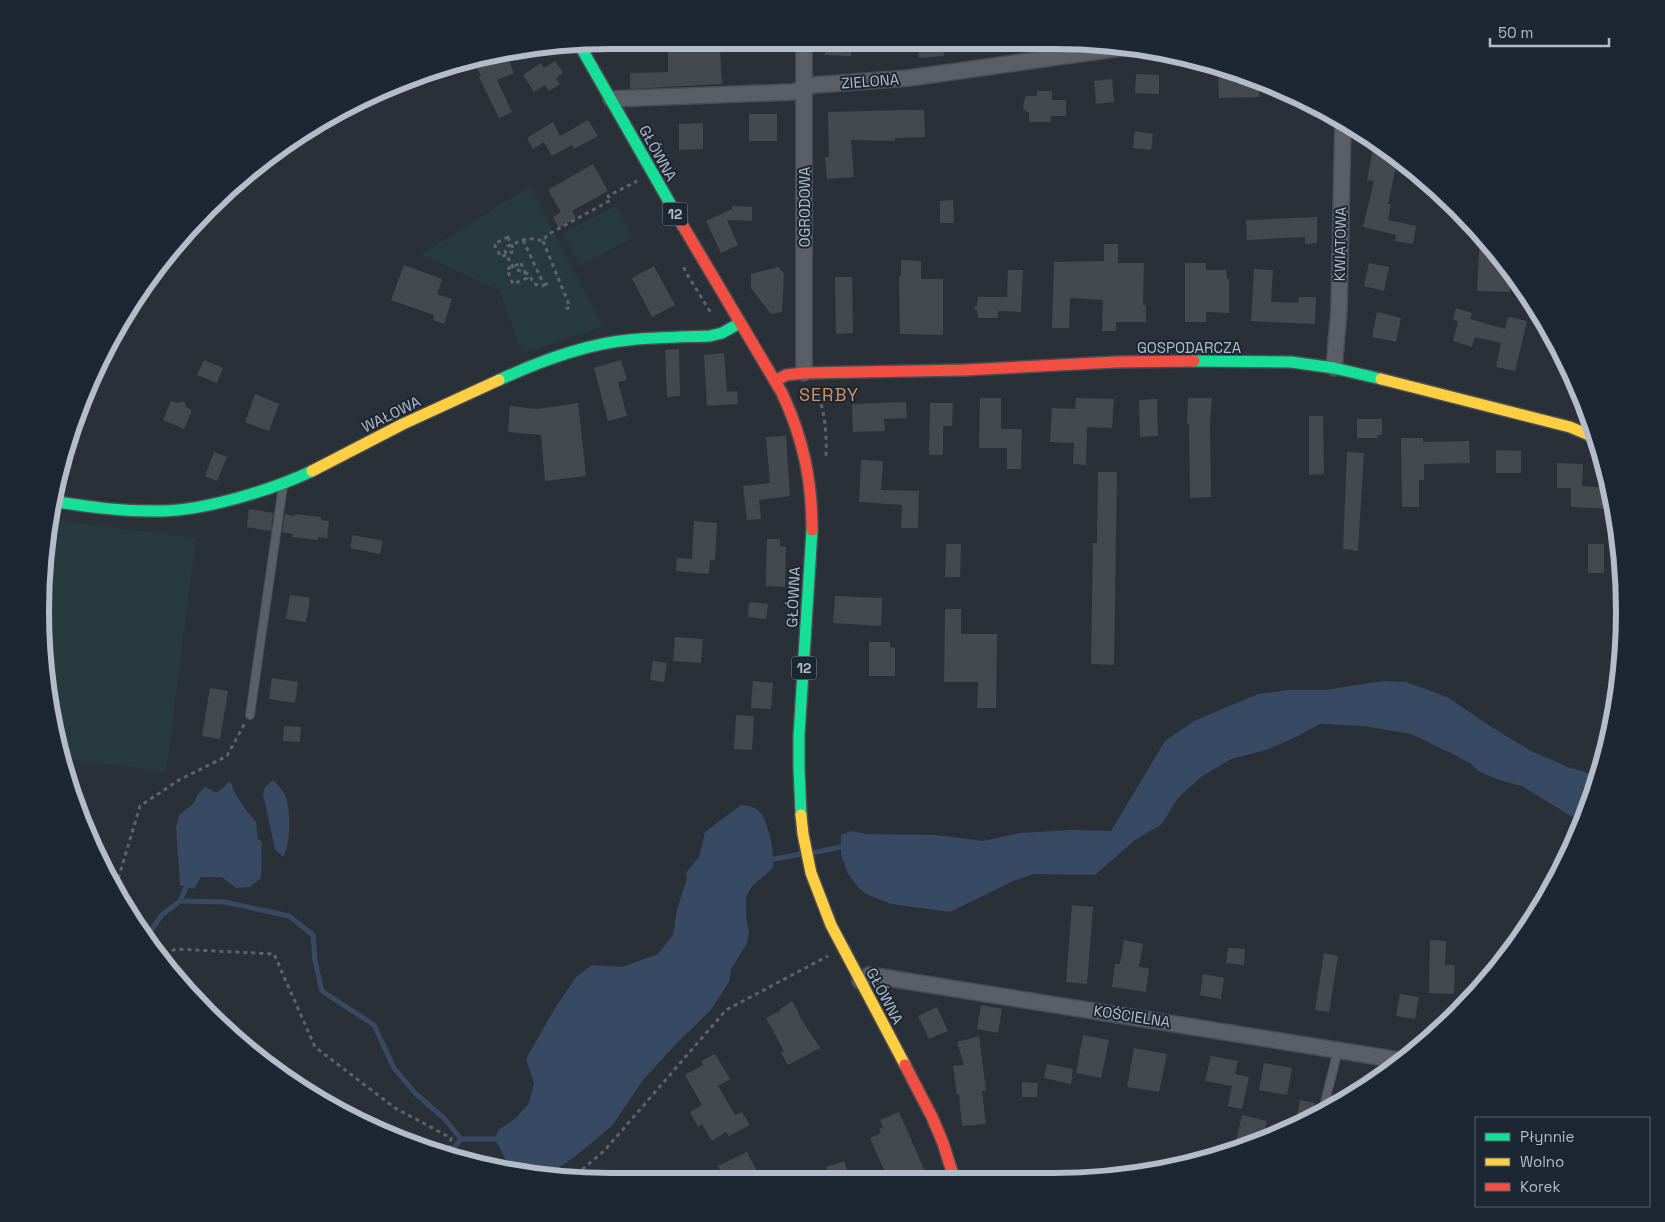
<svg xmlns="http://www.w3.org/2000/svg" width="1665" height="1222" viewBox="0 0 1665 1222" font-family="'Space Grotesk',sans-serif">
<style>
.green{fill:#273a3e}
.water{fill:#384963}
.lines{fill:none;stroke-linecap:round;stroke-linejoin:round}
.stream{stroke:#384963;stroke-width:5}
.building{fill:#444950}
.lane-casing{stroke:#484c53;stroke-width:10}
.street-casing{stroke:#484c53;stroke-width:18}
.fast-casing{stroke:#484c53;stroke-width:14}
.slow-casing{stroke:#484c53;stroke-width:14}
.jam-casing{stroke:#484c53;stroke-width:14}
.path{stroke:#5d636a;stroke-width:3;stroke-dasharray:4 4;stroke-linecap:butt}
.lane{stroke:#5a5e66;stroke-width:8}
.street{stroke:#5a5e66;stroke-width:15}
.fast{stroke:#16e098;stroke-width:11}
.slow{stroke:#ffcf43;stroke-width:11}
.jam{stroke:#f24e42;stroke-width:11}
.labels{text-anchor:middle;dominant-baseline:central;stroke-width:4;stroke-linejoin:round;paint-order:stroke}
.shield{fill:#1d2633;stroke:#878f9c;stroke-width:1}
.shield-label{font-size:14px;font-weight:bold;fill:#b4bcc9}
.street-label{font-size:15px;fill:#b4bcc9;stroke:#1d2633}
.quarter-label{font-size:18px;letter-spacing:1px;fill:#d59563;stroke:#1d2633}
.rim{fill:none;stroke:#b4bcc9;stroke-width:6}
</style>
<rect width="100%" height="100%" fill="#2a3038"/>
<g class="green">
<polygon points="530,186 603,327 522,353 499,290 421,255"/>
<polygon points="615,206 633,238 580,266 563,234"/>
<polygon points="48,519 196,538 166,772 65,759 45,685 45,536"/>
</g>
<g class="water">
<polygon points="1383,681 1406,682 1447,697 1493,728 1531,751 1568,767 1599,776 1595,794 1582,823 1522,786 1499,780 1478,771 1471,764 1453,754 1411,734 1364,726 1320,724 1296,737 1266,750 1231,759 1201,777 1178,798 1162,824 1135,840 1095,875 1033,874 1013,881 950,912 891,904 866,894 859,888 848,874 841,854 841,835 851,831 868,834 936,835 983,841 1020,833 1071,830 1111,831 1165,741 1194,721 1258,694 1288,690 1325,690"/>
<path d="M273,780C278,785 282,789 285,795C291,808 291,845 283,857L275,849L263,794L265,787Z"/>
<polygon points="229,782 232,784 233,790 246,810 256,822 258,839 262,842 261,878 250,887 236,888 222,877 201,877 194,889 180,885 176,828 179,815 193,804 198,794 205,787 217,793"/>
<path d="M741,805C748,806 754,806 759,811C769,821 775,855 773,868L752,886L746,897V918L749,931L747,943L731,969L729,982L710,1011L676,1044L643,1080L612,1126L573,1158L547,1176L511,1170L495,1139L498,1130L516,1118L529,1103L534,1083L526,1059L555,1008L576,977L592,965L622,967L658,954L673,935L677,910L687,878L686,873L699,857L705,832Z"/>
</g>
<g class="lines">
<g class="stream">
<polyline points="812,853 841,847"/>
<polyline points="775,859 801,854"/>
<polyline points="180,901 225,902 289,916 313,935 315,961 322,991 374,1025 394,1068 416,1094 444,1118 461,1139 495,1139"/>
<polyline points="146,937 162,915 180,901 189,881"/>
<polyline points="447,1156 461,1139"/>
</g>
</g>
<g class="building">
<polygon points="825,41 851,41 851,56 825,55"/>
<polygon points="917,41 942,41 944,56 919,58"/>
<polygon points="720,49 722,84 630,89 630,73 668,72 668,51"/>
<polygon points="503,54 506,54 514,73 497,80 512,112 499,118 479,77 481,76 477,68 488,62 486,57"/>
<polygon points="555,61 563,73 556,78 560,84 549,91 545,85 534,92 523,75 541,63 544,68"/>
<polygon points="1236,71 1259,79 1259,97 1219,98 1218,78 1236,77"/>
<polygon points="1136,74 1159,75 1159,94 1135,93"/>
<polygon points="1112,79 1114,102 1096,104 1094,81"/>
<polygon points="1037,91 1052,91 1052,100 1066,100 1066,116 1051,116 1051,122 1029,122 1029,112 1026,112 1023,107 1024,101 1026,96 1037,96"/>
<polygon points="908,110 924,110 925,137 895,138 895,141 851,140 854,177 827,179 825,157 829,157 828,112"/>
<rect x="749" y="114" width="28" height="27"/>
<polygon points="588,120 598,136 574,149 572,145 552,156 544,142 533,149 527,138 553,122 560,136"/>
<polygon points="703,123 703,149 679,150 679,124"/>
<polygon points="1135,131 1153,134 1151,150 1133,148"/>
<polygon points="1375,139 1398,157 1388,204 1391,204 1388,220 1416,226 1413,244 1395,241 1396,235 1363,227 1374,181 1367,180"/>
<polygon points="593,164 608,191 572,211 576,218 559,228 553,217 561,212 548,190"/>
<polygon points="953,200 954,223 940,223 940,201"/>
<polygon points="732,206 752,207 752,221 727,220 738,245 721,253 706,221 732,209"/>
<polygon points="1317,217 1317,243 1305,244 1305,237 1247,240 1246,220"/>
<polygon points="1480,234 1507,263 1511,271 1510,292 1477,291"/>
<polygon points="1104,244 1118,244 1118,263 1144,263 1143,305 1146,305 1146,322 1116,322 1116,331 1102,331 1103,300 1070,298 1069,328 1052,328 1054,262 1104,261"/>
<polygon points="901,260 921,261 921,279 943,279 943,335 900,334 899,276 901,276"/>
<polygon points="1185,263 1206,263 1206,270 1226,270 1227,279 1229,279 1229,313 1206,312 1206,322 1185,322"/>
<polygon points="1369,263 1389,267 1384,291 1364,286"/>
<polygon points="404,265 442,279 437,294 452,299 444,324 433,320 434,315 391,300"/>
<polygon points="654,266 675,305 652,317 632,278"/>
<polygon points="778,267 784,273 782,312 771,314 751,288 751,274"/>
<polygon points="1254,269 1273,270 1271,302 1298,303 1299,297 1316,297 1315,324 1251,321"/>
<polygon points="1008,270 1023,270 1021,312 998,311 998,318 978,318 977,311 974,308 977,305 978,297 1007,297"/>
<polygon points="835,277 852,277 853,333 836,334"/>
<polygon points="1456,308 1472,313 1470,319 1505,329 1508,317 1527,321 1515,371 1496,367 1501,343 1475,337 1472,347 1453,341 1458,321 1453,320"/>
<polygon points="1377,312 1401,318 1396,342 1372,337"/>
<polygon points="679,349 680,396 667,397 665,350"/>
<polygon points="724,353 727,392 737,391 738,404 707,406 704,355"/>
<polygon points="204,360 223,368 217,383 197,375"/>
<polygon points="621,360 627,380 618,382 627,416 608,421 594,368"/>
<polygon points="255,394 279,404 269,431 245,422"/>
<polygon points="980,398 1001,398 1001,429 1022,429 1021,469 1007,469 1007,448 979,448"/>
<polygon points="1076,398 1114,399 1112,428 1087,427 1086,465 1073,464 1074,443 1050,442 1052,408 1075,409"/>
<polygon points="1188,398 1212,398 1210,425 1211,497 1190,498 1189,424 1187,424"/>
<polygon points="1157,399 1158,436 1140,437 1139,400"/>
<polygon points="171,401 178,403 184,401 186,407 192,410 184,429 163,420"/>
<polygon points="906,402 907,418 884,419 885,431 853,432 852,404"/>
<polygon points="578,403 586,476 545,481 541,435 508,432 510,406 537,409"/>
<polygon points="930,403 953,403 952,426 943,426 943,455 929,455"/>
<polygon points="1309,416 1323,416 1324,474 1309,475"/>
<polygon points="1357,419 1382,419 1382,435 1377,435 1378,438 1357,438"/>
<polygon points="786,436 790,496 759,500 761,519 747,520 743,486 770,483 766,437"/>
<polygon points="1401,438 1423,438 1423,442 1469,441 1470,463 1424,464 1424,480 1419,480 1419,507 1402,507"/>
<polygon points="1496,450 1521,451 1521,473 1496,473"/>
<polygon points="214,452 227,457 217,481 205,476"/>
<polygon points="1347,452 1364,453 1358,551 1343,549"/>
<polygon points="861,460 883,461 881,490 919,491 918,528 901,528 902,505 859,502"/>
<polygon points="1557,463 1583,464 1582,486 1610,488 1613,509 1571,507 1571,488 1557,488"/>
<polygon points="1098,472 1117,472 1114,665 1091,664 1093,543 1097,543"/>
<polygon points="249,509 273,513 271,531 247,527"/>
<polygon points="285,514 295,516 295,514 321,517 321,520 329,521 327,538 318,537 318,540 292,537 293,534 282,532"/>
<polygon points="694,521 717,523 715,560 710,560 709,574 676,571 677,558 692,559"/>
<polygon points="353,535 383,541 380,554 350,548"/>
<polygon points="767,539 780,539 780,546 786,547 785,587 766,586"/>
<polygon points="946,544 961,544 960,577 945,577"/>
<rect x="1588" y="544" width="16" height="29"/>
<polygon points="290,595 310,598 306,622 286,619"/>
<polygon points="835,596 882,598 881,626 833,623"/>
<polygon points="749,602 768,604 766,619 748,617"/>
<polygon points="945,609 961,609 961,634 997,634 996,708 977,708 978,682 944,682"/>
<polygon points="675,637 703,639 701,663 673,661"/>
<polygon points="869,642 890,642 890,647 895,648 895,676 869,676"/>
<polygon points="653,661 667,663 664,682 650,680"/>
<polygon points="272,678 298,682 295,703 269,699"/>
<polygon points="753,681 773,683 771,709 751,708"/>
<polygon points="210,688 228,691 220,739 202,736"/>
<polygon points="736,715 754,716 752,750 734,749"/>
<polygon points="284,726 301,727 300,742 283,741"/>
<polygon points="1072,905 1093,907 1087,984 1066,982"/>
<polygon points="1124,940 1143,944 1139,967 1149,968 1146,992 1112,987 1115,964 1120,964"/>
<polygon points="1430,940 1446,941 1445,965 1455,965 1454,994 1429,993"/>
<polygon points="1228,948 1245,949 1244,965 1226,963"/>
<polygon points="1324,953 1338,956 1329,1012 1315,1010"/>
<polygon points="1203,974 1224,978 1221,999 1200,995"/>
<polygon points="1400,994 1419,997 1415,1019 1396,1016"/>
<polygon points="792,1001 799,1013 798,1014 820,1048 788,1065 781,1053 784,1051 766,1018 781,1010 780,1009"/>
<polygon points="981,1005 1002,1009 998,1033 977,1029"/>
<polygon points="937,1007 948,1031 929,1039 918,1016"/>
<polygon points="1083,1035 1109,1040 1101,1078 1076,1073"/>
<polygon points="979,1036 986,1090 982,1091 986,1124 962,1126 959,1094 957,1094 953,1066 964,1065 957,1042"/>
<polygon points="1134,1048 1167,1054 1159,1092 1127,1087"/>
<polygon points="715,1054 730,1079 718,1086 735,1115 742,1112 750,1125 729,1136 726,1132 712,1141 702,1124 698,1127 690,1112 702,1105 685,1075 703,1065 701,1061"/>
<polygon points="1211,1056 1238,1061 1235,1074 1249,1077 1242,1109 1228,1106 1232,1086 1205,1081"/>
<polygon points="1264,1063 1292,1068 1287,1095 1259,1090"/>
<polygon points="1047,1064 1073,1069 1071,1084 1044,1078"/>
<polygon points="1022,1082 1038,1083 1037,1097 1022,1097"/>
<polygon points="1300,1100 1315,1103 1312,1116 1295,1126"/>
<polygon points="899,1112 928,1178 864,1179 884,1170 870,1138 881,1133 879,1129 883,1127 880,1120"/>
<polygon points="1242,1115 1267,1121 1265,1129 1282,1133 1273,1138 1242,1147 1235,1145"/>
<polygon points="747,1152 761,1180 725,1180 718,1166"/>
<polygon points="844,1161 850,1179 830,1179 826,1167"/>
</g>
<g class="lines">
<defs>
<g id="lane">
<polyline points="250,715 283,486"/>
<polyline points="1323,1110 1338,1050"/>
</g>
<g id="street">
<polyline points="804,40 804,373"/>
<polyline points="611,99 793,92 814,85 909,78 1128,47"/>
<polyline points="1334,368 1339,309 1343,121"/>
<polyline points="860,981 869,975 1405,1061"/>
</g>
<g id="fast">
<polyline points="579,44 683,226"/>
<polyline points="1194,361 1291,362 1334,368 1381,379"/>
<path d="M499,380C538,362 586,344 629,340C656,337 683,337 710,336L722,333L740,323"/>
<path d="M52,501C89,507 124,512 162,511C206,510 272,490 312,471"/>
<polyline points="801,815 799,768 799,735 812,530"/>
</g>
<g id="slow">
<polyline points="1381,379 1570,427 1596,438"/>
<polyline points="312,471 403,424 499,380"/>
<polyline points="801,815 803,834 811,873 831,925 905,1065"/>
</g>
<g id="jam">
<path d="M683,226L782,393C803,438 812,480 812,530"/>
<polyline points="775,381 786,375 804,373 965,370 1115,362 1194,361"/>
<polyline points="905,1065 932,1117 943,1143 954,1178"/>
</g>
</defs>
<use href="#lane" class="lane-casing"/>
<use href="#street" class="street-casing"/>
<use href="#fast" class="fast-casing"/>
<use href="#slow" class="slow-casing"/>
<use href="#jam" class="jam-casing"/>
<g class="path">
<polygon points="508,237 514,251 501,257 494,244"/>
<path d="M523,240L544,285L542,286L534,284L529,274L515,269L511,264L505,251L506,248L508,246C524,240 526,236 543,241L547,235L611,200L608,196L637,181"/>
<polyline points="543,241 570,307 563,310"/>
<polygon points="521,263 527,278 513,284 507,269"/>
<polyline points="684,267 685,271 711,313"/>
<polyline points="544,285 551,282"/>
<path d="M816,389C825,411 827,433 826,457"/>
<polyline points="116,886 140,806 179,780 227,756 245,723"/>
<polyline points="157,957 176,949 274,954 315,1047 395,1108 451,1138 449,1153 458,1161"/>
<polyline points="570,1180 605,1150 726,1010 828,956"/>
</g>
<use href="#lane" class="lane"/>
<use href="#street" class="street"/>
<use href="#fast" class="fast"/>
<use href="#slow" class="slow"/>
<use href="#jam" class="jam"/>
</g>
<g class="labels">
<g class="shield">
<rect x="662.5" y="202.5" width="25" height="23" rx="4"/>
<rect x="791.5" y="656.5" width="25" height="23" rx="4"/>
</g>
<g class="shield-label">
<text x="675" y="214">12</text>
<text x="804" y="668">12</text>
</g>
<g class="street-label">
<text transform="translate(870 81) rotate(-4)">ZIELONA</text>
<text transform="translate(658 153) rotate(61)">GŁÓWNA</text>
<text transform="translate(804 207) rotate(-90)">OGRODOWA</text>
<text transform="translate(1340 244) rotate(-89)">KWIATOWA</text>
<text x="1189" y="347">GOSPODARCZA</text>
<text transform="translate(391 414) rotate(-26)">WAŁOWA</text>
<text transform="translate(793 597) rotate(-87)">GŁÓWNA</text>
<text transform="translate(885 996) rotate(62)">GŁÓWNA</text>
<text transform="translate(1132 1016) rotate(9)">KOŚCIELNA</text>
</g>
<g class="quarter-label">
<text x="829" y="394">SERBY</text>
</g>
</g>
<path d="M0 0H1665V1222H0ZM611 49H1054A562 562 0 0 1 1616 611V611A562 562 0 0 1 1054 1173H611A562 562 0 0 1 49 611V611A562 562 0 0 1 611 49Z" fill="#1d2633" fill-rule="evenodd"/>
<path class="rim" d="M611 49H1054A562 562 0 0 1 1616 611V611A562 562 0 0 1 1054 1173H611A562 562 0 0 1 49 611V611A562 562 0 0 1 611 49Z"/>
<rect x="1475" y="1117" width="175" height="90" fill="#1d2633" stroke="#59626f"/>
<rect x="1485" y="1133" width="25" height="8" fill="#16e098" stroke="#59626f"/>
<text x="1520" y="1142" font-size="15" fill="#b4bcc9">Płynnie</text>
<rect x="1485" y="1158" width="25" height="8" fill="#ffcf43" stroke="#59626f"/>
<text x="1520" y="1167" font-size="15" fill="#b4bcc9">Wolno</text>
<rect x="1485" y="1183" width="25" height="8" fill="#f24e42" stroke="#59626f"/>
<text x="1520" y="1192" font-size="15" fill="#b4bcc9">Korek</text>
<path d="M1490 38v8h119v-8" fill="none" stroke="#b4bcc9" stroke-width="2.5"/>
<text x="1498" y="38" font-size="15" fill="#b4bcc9" stroke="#1d2633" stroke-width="4" paint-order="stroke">50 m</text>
</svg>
